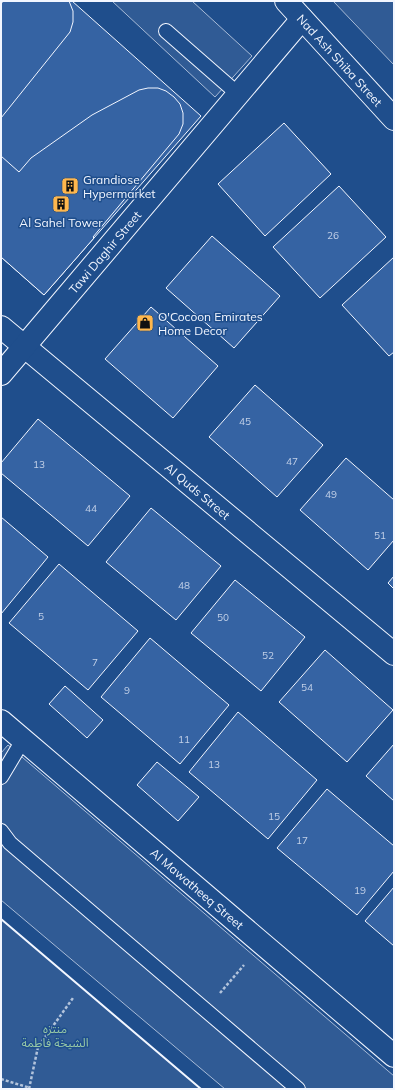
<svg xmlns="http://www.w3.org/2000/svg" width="395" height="1090" viewBox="0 0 395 1090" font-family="Mulish,'Noto Sans Arabic',sans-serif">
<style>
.built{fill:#305b95;stroke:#a8bbd7}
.building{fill:#3563a3;stroke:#f2f6ff}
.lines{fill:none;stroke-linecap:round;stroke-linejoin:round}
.lane-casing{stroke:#f2f6ff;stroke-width:16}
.street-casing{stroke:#f2f6ff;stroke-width:24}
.path{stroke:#b3c4dc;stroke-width:2.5;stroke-dasharray:3 2;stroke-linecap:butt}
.lane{stroke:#1f4e8c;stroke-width:14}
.street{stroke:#1f4e8c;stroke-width:22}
.wall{stroke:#f2f6ff;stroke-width:2}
.labels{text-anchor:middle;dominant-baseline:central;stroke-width:3;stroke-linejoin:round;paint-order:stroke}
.number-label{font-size:10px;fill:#c3d1e8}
.street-label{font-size:12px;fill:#f2f6ff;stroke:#1f4e8c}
.poi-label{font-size:12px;fill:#f2f6ff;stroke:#1f4e8c;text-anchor:start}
.park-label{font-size:12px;fill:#97c8a6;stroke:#1f4e8c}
</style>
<rect width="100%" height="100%" fill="#1f4e8c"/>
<g class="built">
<polygon points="112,1 192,1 252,56 215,97"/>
<polygon points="333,1 394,1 394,65"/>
<polygon points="8,745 394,1076 394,1089 225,1089 1,900 1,753"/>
<polygon points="1,919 201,1089 1,1089"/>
</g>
<g class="building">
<polygon points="1,1 72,1 201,116 44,295 1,257"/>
<polygon points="4,1 69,1 73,11 73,22 70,32 1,118 1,3"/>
<polygon points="148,88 158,88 166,91 174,97 180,104 183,113 183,124 179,134 93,237 94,238 44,295 1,257 1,156 19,172 31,158 92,115 139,90"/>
<polygon points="284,123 331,174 265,236 218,184"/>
<polygon points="339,186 386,237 320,298 273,247"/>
<polygon points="212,236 280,296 234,348 166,288"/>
<polygon points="394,257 394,352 389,356 342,305"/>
<polygon points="151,307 218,366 173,418 105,359"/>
<polygon points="255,385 323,445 277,497 209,437"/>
<polygon points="38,419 130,496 88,546 1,473 1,463"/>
<polygon points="346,458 394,500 394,540 368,570 300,510"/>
<polygon points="151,508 221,566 176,620 106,562"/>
<polygon points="1,517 48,557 1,614"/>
<polygon points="59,564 138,631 88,690 9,623"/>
<polygon points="394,576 394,589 388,583"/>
<polygon points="235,580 305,637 261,691 191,633"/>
<polygon points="150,638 229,705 180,764 101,697"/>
<polygon points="325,650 393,710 347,762 279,702"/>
<polygon points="65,686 103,720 87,738 49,704"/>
<polygon points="238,712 317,780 268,839 189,772"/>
<polygon points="394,744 394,801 366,776"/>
<polygon points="157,762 199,797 178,821 137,785"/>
<polygon points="327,789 394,846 394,871 357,915 277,848"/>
<polygon points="394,887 394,946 365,921"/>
</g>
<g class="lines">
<defs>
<g id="lane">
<polyline points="166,31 238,94"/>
<polyline points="1,777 23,740"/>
<polyline points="1,831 10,843 298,1089"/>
</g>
<g id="street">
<path id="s1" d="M286,1L394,119"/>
<path id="s2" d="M1,327L394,654"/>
<path id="s3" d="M1,374L302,19"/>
<path id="s4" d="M1,721L394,1056"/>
</g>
</defs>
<use href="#lane" class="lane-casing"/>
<use href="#street" class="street-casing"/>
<g class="path">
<polyline points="220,993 244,965"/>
<polyline points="1,1079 30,1088"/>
<polyline points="29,1089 38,1047 73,998"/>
</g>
<use href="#lane" class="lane"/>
<use href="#street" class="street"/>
<polyline class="wall" points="1,919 201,1089"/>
</g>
<defs>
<symbol id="building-square" viewBox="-11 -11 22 22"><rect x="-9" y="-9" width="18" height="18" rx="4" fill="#ffb74d" stroke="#1f4e8c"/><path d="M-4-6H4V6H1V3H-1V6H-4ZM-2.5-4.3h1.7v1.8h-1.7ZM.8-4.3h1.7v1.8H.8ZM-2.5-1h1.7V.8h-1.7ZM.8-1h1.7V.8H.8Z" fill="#111"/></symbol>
<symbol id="shop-square" viewBox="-11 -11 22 22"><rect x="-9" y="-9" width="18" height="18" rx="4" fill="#ffb74d" stroke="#1f4e8c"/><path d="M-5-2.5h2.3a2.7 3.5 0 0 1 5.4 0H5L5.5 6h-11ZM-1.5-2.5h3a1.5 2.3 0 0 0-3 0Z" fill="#111"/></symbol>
</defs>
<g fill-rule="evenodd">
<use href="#building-square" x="60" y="176" width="20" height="20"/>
<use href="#building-square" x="51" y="194" width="20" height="20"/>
<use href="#shop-square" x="135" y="313" width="20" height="20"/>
</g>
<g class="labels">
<g class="number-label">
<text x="333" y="235">26</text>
<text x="245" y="421">45</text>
<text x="292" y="461">47</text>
<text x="39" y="464">13</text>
<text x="331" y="494">49</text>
<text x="91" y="508">44</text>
<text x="380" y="535">51</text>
<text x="184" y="585">48</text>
<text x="41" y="616">5</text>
<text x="223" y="617">50</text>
<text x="268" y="655">52</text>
<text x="95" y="662">7</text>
<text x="307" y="687">54</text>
<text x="127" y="690">9</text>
<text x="184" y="739">11</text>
<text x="214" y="764">13</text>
<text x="274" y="816">15</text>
<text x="302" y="840">17</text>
<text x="360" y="890">19</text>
</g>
<g class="street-label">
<text stroke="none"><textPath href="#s1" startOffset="80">Nad Ash Shiba Street</textPath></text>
<text stroke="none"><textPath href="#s3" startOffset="160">Tawi Daghir Street</textPath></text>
<text stroke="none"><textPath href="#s2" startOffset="256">Al Quds Street</textPath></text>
<text stroke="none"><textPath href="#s4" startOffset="258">Al Mawatheeq Street</textPath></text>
</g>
<g class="poi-label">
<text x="83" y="179">Grandiose<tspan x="83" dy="14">Hypermarket</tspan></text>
<text x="61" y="222" text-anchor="middle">Al Sahel Tower</text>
<text x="158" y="316">O'Cocoon Emirates<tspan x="158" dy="14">Home Decor</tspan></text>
</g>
<g class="park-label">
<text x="55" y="1028">منتزه<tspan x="55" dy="14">الشيخة فاطمة</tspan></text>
</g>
</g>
<rect width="395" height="1090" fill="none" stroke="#f2f6ff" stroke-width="4"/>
</svg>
